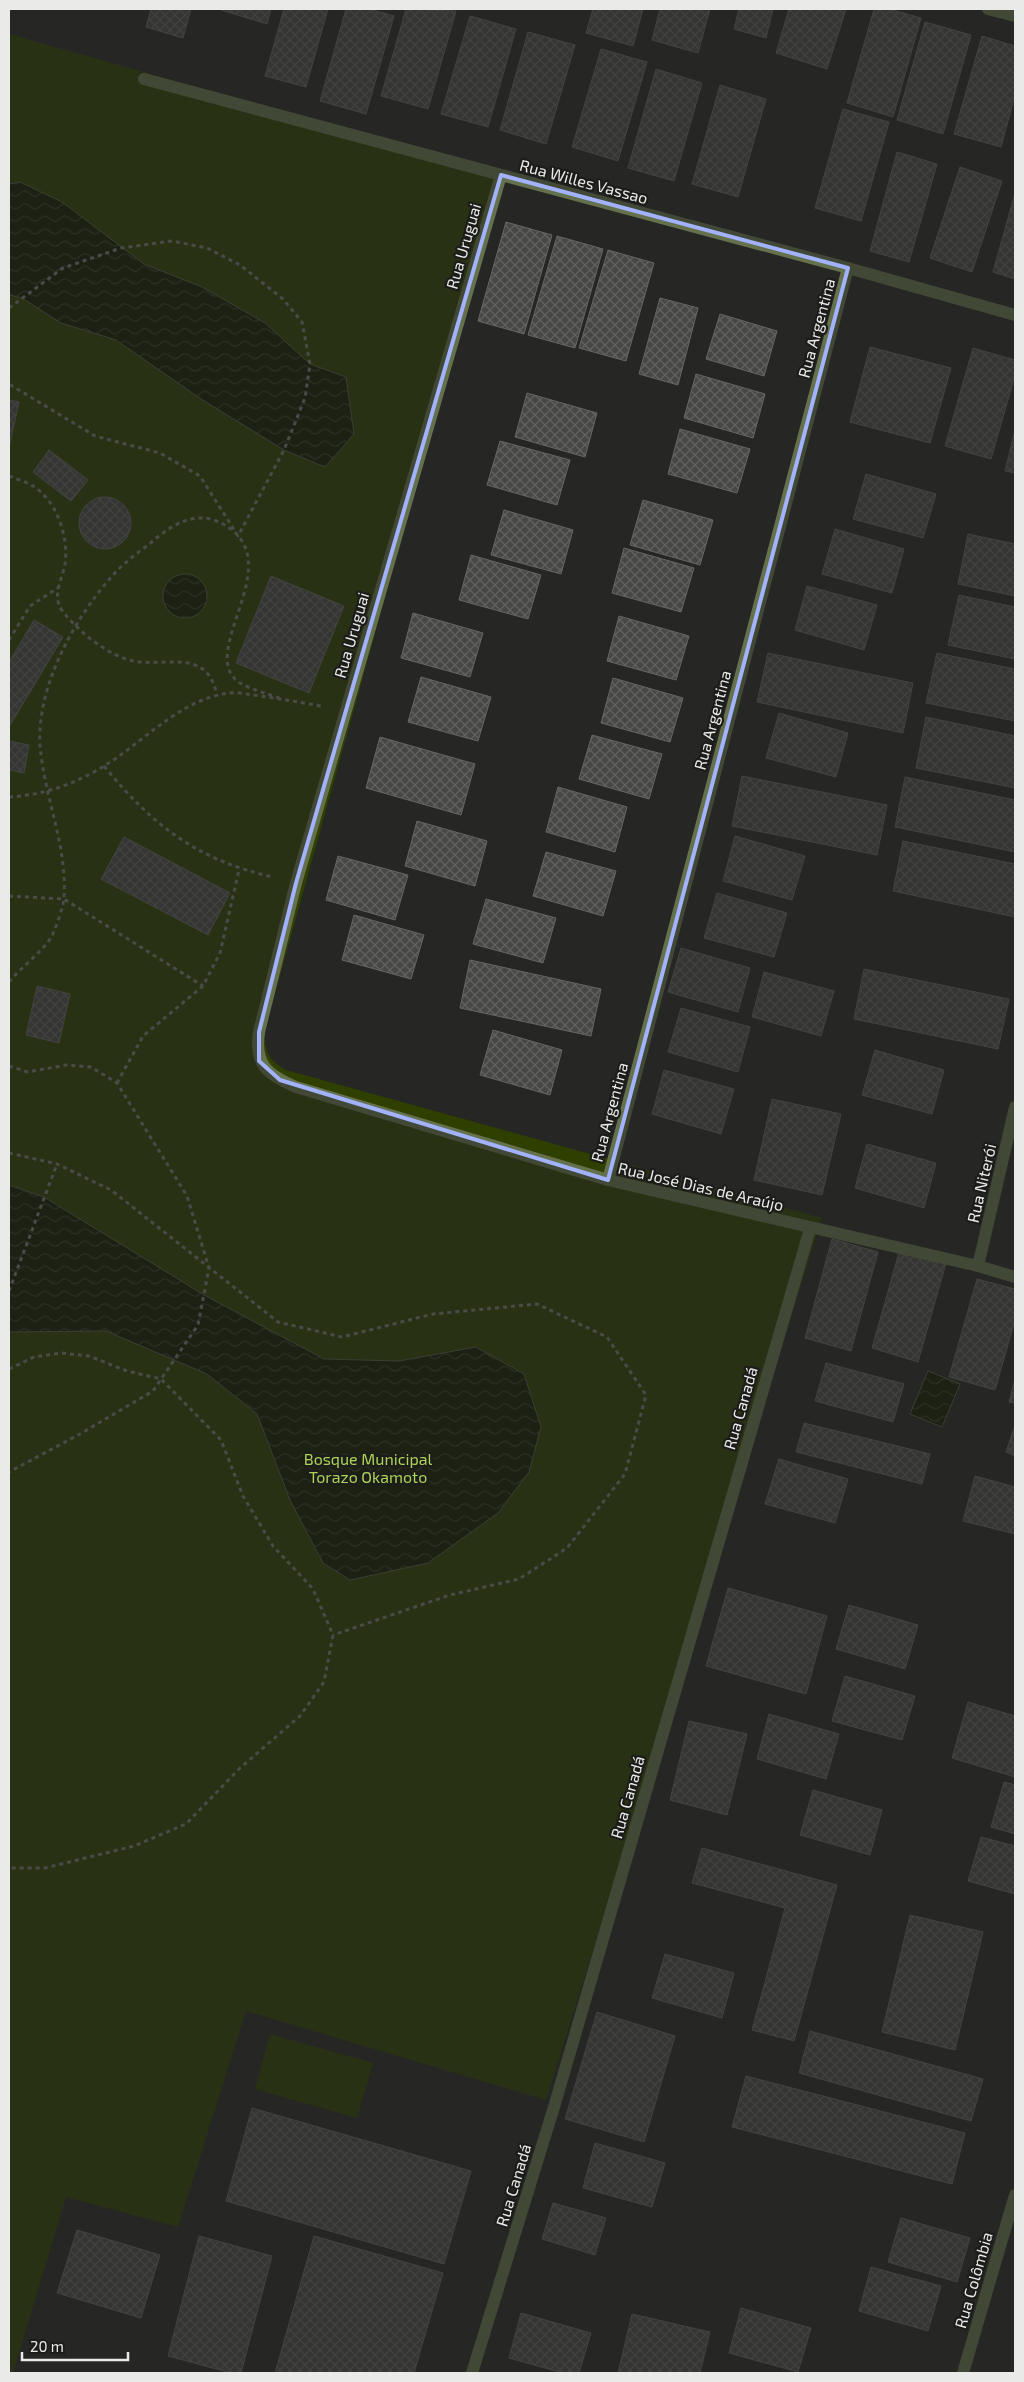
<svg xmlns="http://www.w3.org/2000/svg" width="1024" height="2382" viewBox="0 0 1024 2382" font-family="'Exo 2',sans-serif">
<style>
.green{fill:#2e3f00}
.water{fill:url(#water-waves);stroke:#535946}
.building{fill:url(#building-cross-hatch);stroke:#656663}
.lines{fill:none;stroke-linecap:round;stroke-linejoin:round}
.path{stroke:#767674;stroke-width:3;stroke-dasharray:4 4;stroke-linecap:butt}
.minor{stroke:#64714c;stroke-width:12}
.marked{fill:none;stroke:#a2b2fd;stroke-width:4;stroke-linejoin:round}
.labels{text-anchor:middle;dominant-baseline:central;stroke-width:4.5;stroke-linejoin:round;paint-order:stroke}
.street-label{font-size:16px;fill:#eaeae8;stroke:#1c1d1a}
.park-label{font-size:16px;fill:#acd256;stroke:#1c1d1a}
</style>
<defs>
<pattern id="water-waves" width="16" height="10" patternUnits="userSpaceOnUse" patternTransform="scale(1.25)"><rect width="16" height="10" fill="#121b00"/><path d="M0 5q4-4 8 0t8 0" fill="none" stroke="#353c25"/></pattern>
<pattern id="building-cross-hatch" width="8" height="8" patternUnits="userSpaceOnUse" patternTransform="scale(1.25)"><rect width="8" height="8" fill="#474845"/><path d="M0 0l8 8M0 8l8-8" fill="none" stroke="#626360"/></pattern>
</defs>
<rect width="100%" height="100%" fill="#262724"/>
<g class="green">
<path d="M9,34L503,173L266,1026C263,1048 266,1059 286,1070L822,1218L546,2100L246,2011L178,2227L66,2197L13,2373H9Z"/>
<polygon points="270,2034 373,2063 357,2118 255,2089"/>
</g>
<g class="water">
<polygon points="20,182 62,202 144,264 202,287 265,323 310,364 346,377 354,434 325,467 284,450 201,399 116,340 61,323 22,298 9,295 9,184"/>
<circle cx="185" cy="596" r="22"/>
<polygon points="9,1185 44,1197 204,1295 324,1359 399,1361 476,1347 524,1374 541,1427 529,1472 498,1513 428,1563 350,1580 323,1563 290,1500 257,1414 207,1374 106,1331 9,1332"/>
<polygon points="928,1371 960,1384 942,1427 910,1414"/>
</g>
<g class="building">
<polygon points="151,9 191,9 183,38 146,27"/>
<polygon points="221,9 271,9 267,24 221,10"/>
<polygon points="284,9 328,9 306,87 265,76"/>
<polygon points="346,9 369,9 394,16 366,114 320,101"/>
<polygon points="406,9 456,11 428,109 381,96"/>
<polygon points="593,9 643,9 633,46 586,33"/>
<polygon points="660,9 710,9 698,53 652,40"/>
<polygon points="739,9 773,9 766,38 734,29"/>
<polygon points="789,9 846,9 827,69 776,53"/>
<polygon points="874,9 889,9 921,18 893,117 847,103"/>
<polygon points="470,16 516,29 488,127 441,114"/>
<polygon points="925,22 971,35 943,134 897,120"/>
<polygon points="528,32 575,45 546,144 500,130"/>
<polygon points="982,36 1015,46 1015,95 1001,147 954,134"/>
<polygon points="601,49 647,62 618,161 572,147"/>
<polygon points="656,69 702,83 674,181 628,168"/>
<polygon points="720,85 766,99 738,197 692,184"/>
<polygon points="843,109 889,122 861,221 815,208"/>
<polygon points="897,152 937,164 909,262 870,251"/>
<polygon points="960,167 1002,181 972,272 930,258"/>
<polygon points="1015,193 1015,279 993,272"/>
<polygon points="506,222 552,235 524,334 478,321"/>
<polygon points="557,236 603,249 575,348 528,335"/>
<polygon points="608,250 654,263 626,361 579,348"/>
<polygon points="660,298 698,308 678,385 639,374"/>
<polygon points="720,314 777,331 764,376 706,359"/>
<polygon points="870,347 951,368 930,443 850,422"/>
<polygon points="973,348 1015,360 1015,375 991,459 945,446"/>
<polygon points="696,374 765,394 753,438 684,418"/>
<polygon points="527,393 597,413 585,457 515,437"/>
<polygon points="9,400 19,402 9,448"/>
<polygon points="680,429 750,449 737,493 668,474"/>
<polygon points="1015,430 1015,473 1005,471"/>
<polygon points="500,441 570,460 557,505 487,485"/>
<polygon points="49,450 88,480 71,501 33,472"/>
<polygon points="866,474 936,494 923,538 853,519"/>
<circle cx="105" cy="523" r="26"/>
<polygon points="643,500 713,520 700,565 630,545"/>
<polygon points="504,510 573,530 561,574 491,555"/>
<polygon points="835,529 904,549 892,593 822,574"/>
<polygon points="968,534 1015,544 1015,596 958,584"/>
<polygon points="624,548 694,568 681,612 612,593"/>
<polygon points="471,555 541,575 528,619 459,600"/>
<polygon points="271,576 344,606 309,693 236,663"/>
<polygon points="807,586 877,605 864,650 795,630"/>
<polygon points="959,595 1015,607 1015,659 948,645"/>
<polygon points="413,613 483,633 470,677 401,658"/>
<polygon points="619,616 689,636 676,680 607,661"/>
<polygon points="34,620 63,637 9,727 9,662"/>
<polygon points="768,653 913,683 903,733 757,702"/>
<polygon points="937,653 1015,669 1015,721 926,703"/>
<polygon points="421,677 491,697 478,741 408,722"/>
<polygon points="613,678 683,698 670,742 601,723"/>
<polygon points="779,713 848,733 836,777 766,758"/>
<polygon points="926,717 1015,736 1015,788 916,768"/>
<polygon points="592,735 662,754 649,799 579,779"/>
<polygon points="380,737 475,764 461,815 366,788"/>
<polygon points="9,741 29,745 24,773 9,770"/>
<polygon points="742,776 887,805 877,855 732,826"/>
<polygon points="905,777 1015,800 1015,852 895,827"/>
<polygon points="558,787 627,807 615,852 546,832"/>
<polygon points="417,821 487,841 475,886 405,866"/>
<polygon points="735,836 805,856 792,900 723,881"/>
<polygon points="124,837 230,893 208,935 101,879"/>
<polygon points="903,841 1015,864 1015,917 893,891"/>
<polygon points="546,852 616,871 603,916 533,896"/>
<polygon points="338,856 408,875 395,920 326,900"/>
<polygon points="717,893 787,913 774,957 704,938"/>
<polygon points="486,899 556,918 543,963 473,944"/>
<polygon points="354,915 424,935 411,979 342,960"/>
<polygon points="681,948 750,968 738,1012 668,992"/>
<polygon points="470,960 601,989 591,1036 460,1008"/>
<polygon points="864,969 1009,999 998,1049 854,1019"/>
<polygon points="764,972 834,991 821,1036 752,1017"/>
<polygon points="37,986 70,994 59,1043 26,1035"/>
<polygon points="681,1008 750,1027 738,1072 668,1052"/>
<polygon points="493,1030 562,1050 550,1095 480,1075"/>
<polygon points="875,1050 944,1070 932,1114 862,1095"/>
<polygon points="664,1070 734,1089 721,1134 652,1114"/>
<polygon points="772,1099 841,1114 822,1195 754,1180"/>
<polygon points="867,1144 936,1163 924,1208 855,1188"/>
<polygon points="832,1239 878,1252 851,1351 805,1338"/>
<polygon points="900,1249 946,1263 918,1362 872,1348"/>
<polygon points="977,1279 1015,1289 1015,1320 995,1390 949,1377"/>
<polygon points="826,1363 904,1384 893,1422 815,1401"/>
<polygon points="1015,1379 1015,1403 1009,1402"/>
<polygon points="804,1423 930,1454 922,1484 796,1452"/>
<polygon points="1015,1425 1015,1456 1006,1452"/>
<polygon points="779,1459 848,1479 835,1523 765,1504"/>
<polygon points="975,1476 1015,1487 1015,1534 963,1521"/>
<polygon points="728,1588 827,1616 806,1694 706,1666"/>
<polygon points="849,1605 918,1625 905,1669 836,1649"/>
<polygon points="845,1676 915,1696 902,1740 832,1721"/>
<polygon points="968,1702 1015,1716 1015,1777 952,1758"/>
<polygon points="769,1714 839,1734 826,1779 757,1759"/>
<polygon points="689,1721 747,1734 727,1815 670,1800"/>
<polygon points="1004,1782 1015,1785 1015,1834 991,1827"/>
<polygon points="813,1790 882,1810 870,1855 800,1835"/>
<polygon points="981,1837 1015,1846 1015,1894 968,1881"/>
<polygon points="702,1848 837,1885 794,2041 752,2030 785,1908 692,1883"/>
<polygon points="910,1915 983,1932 955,2050 882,2032"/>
<polygon points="665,1954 734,1973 722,2018 652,1998"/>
<polygon points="597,2012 675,2036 644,2142 565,2119"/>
<polygon points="810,2031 983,2079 971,2121 799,2073"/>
<polygon points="746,2076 965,2133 952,2184 732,2127"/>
<polygon points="252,2108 471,2171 444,2264 226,2201"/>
<polygon points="595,2143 665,2163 652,2207 583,2188"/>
<polygon points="553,2203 606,2218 595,2255 542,2239"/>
<polygon points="901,2218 970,2238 957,2282 888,2262"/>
<polygon points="77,2230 160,2255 141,2318 57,2293"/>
<polygon points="199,2236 272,2256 241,2373 231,2373 168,2356"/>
<polygon points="314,2236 443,2273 414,2373 275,2373"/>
<polygon points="871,2267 941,2286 928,2331 859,2311"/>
<polygon points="741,2308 811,2328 798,2372 729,2353"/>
<polygon points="521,2313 591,2333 579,2373 563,2373 509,2358"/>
<polygon points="632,2314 710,2332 700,2373 618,2373"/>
</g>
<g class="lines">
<g class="path">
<polyline points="9,308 63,268 121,248 172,241 207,248 240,265 283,299 302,322 310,364 305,398 284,450 238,536 200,476 160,453 95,436 9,384"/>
<path d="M9,476C17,479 26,482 33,486C57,501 69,537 65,564C63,576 54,592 59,605C61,611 71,621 76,626C89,639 108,653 126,659C160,671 207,643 217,696"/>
<polyline points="9,640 30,606 59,587"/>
<path d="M104,766C153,826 197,860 273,877"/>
<path d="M9,797C47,795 83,781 115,759C151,734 185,698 230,693C237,692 246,694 253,695C276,698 298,702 321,706"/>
<polyline points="9,896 64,899 203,986"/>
<path d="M9,982C21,967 39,955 50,939C55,932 64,905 64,897C67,848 47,803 41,755C32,693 74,618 114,574C124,563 136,554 148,545C169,527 194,508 223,524C292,562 194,653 240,683C252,690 269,694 282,699"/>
<polyline points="9,1066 28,1072 66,1065 91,1067 117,1083 187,1196 209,1268 198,1325 153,1391 80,1434 9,1472"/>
<polyline points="117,1083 143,1036 203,986 220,953 239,870"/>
<polyline points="9,1153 57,1164 111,1190 278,1322 342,1337 433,1314 537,1304 607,1337 646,1395 625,1474 567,1548 519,1579 450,1595 333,1635"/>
<polyline points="9,1291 57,1164"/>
<polyline points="9,1369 34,1357 61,1353 89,1356 127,1371 161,1379 221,1440 243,1496 273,1546 313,1589 333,1635 324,1682 300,1716 240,1768 186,1824 134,1846 45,1868 9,1868"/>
</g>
<g class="minor">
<polyline points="988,9 1015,16"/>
<polyline points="144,79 848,268 1015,315"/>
<path d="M501,175L296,883L259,1032C254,1065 268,1075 296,1087L608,1180L978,1266L1015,1277"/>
<polyline points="608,1180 848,268"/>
<polyline points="978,1266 1015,1107"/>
<polyline points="472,2373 554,2107 810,1229"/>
<polyline points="963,2373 1015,2195"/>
</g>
</g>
<path d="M0 0H1024V2382H0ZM501,175L848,268L608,1180L280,1080L259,1061V1032L296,883Z" fill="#262724" fill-opacity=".55" fill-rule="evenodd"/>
<path class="marked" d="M501,175L848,268L608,1180L280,1080L259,1061V1032L296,883Z"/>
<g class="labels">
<g class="street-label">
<text transform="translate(584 181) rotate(15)">Rua Willes Vassao</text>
<text transform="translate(463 246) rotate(-74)">Rua Uruguai</text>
<text transform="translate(816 328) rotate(-75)">Rua Argentina</text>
<text transform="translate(351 635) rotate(-74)">Rua Uruguai</text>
<text transform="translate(712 720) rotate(-75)">Rua Argentina</text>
<text transform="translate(609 1112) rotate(-75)">Rua Argentina</text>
<text transform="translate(981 1183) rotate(-77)">Rua Niterói</text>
<text transform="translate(701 1186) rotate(13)">Rua José Dias de Araújo</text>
<text transform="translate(740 1408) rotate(-74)">Rua Canadá</text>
<text transform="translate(627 1797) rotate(-74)">Rua Canadá</text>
<text transform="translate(513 2185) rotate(-73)">Rua Canadá</text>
<text transform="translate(973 2280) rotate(-74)">Rua Colômbia</text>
</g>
<g class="park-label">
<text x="368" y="1458">Bosque Municipal<tspan x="368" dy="18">Torazo Okamoto</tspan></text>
</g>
</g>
<rect width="1024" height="2382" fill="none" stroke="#eaeae8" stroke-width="20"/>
<path d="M22 2352v8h106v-8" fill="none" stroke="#eaeae8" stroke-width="2.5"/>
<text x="30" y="2352" font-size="15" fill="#eaeae8" stroke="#1c1d1a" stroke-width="4" paint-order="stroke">20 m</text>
</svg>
